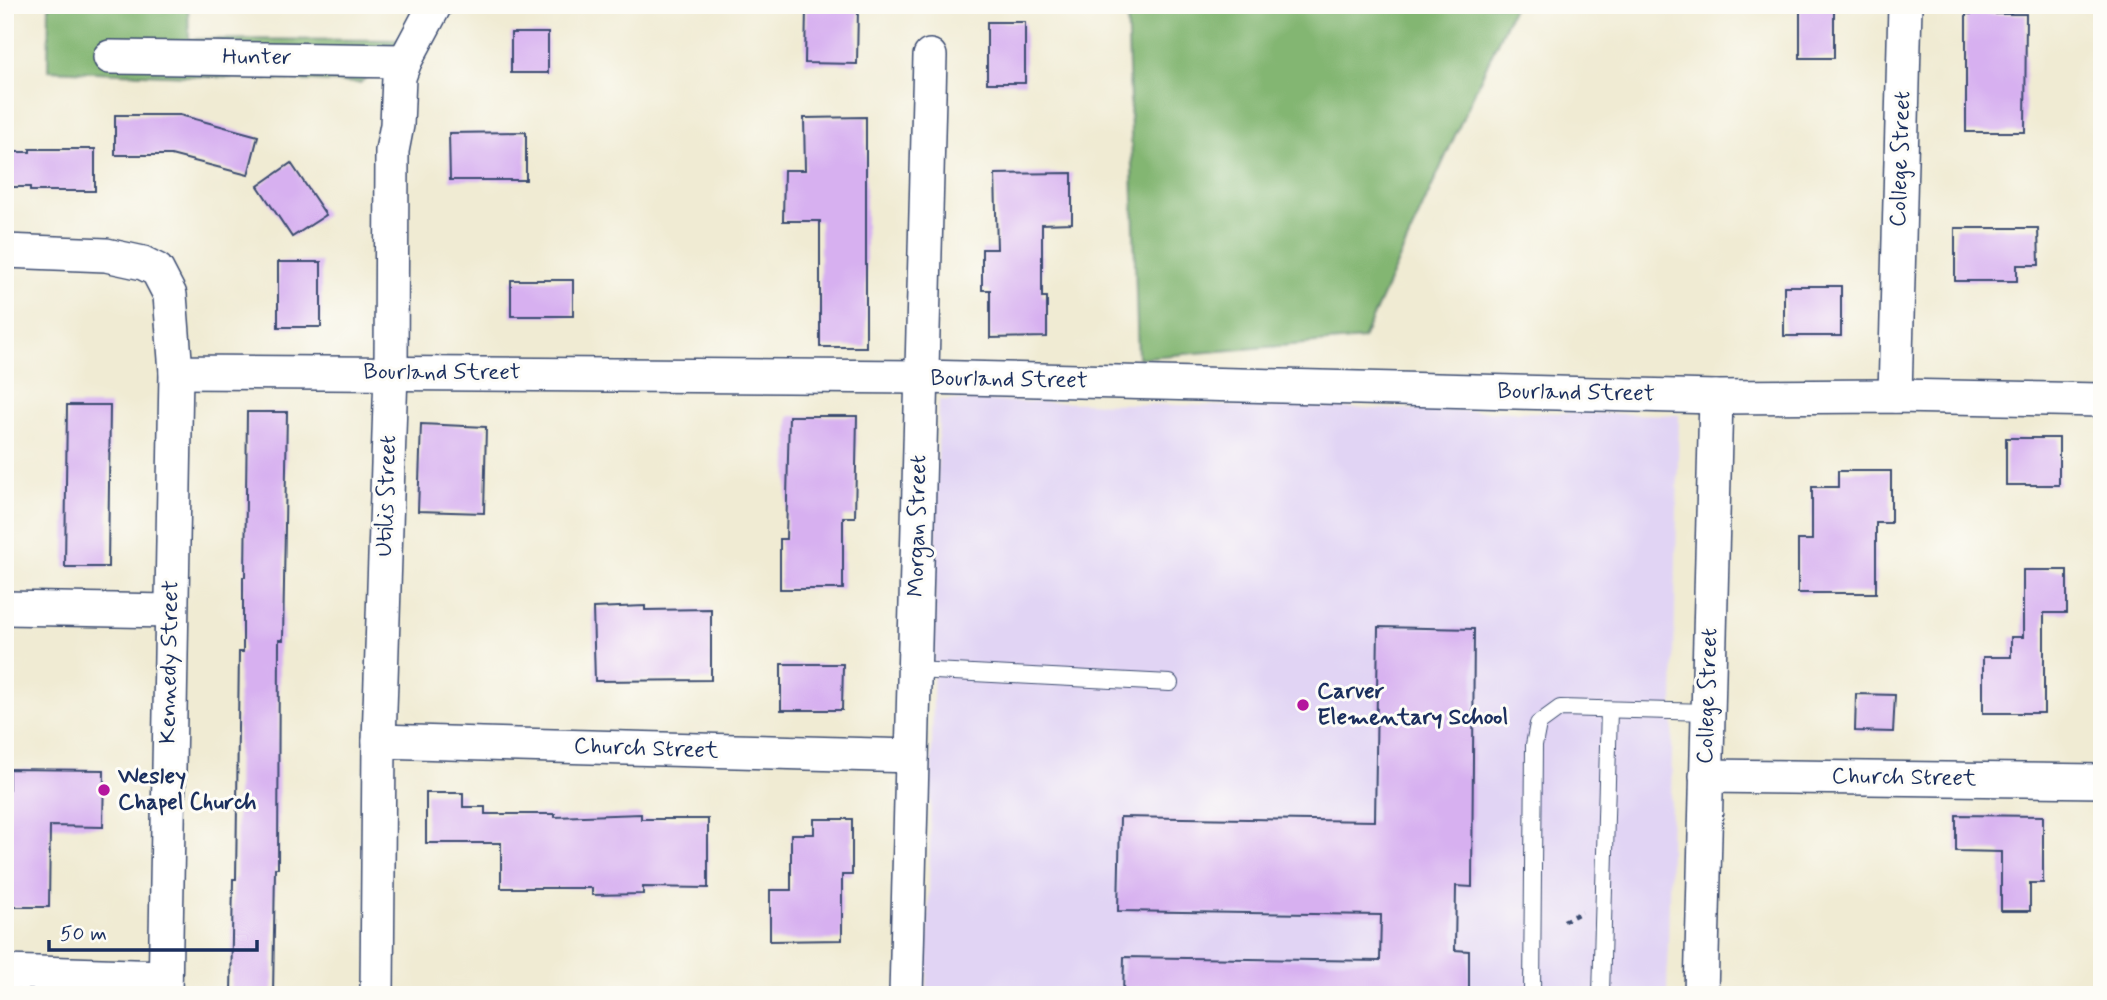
<svg xmlns="http://www.w3.org/2000/svg" width="2107" height="1000" viewBox="0 0 2107 1000" font-family="Mynerve,sans-serif">
<style>
.built{fill:#e1d4f4}
.forest{fill:#83b672;stroke:#4f7268;stroke-width:2}
.building{fill:#d7b0f0}
.lines{fill:none;stroke-linecap:round;stroke-linejoin:round}
.lane-casing{stroke:#3b4b70;stroke-width:18}
.street-casing{stroke:#3b4b70;stroke-width:36}
.path{stroke:#3b4b70;stroke-width:4.5;stroke-dasharray:5 5;stroke-linecap:butt}
.lane{stroke:#fff;stroke-width:16}
.street{stroke:#fff;stroke-width:33}
.poi-dot{fill:#b5179e;stroke:#fdfcf7;stroke-width:2.5}
.labels{text-anchor:middle;dominant-baseline:central;stroke-width:6;stroke-linejoin:round;paint-order:stroke}
.street-label{font-size:23px;fill:#1b2f5e;stroke:#fdfcf7}
.poi-label{font-size:23px;font-weight:bold;fill:#1b2f5e;stroke:#fdfcf7;text-anchor:start}
</style>
<rect width="100%" height="100%" fill="#fdfcf7"/>
<filter id="ink" filterUnits="userSpaceOnUse"><feTurbulence type="fractalNoise" baseFrequency=".0143" numOctaves="2"/><feDisplacementMap in="SourceGraphic" scale="14" xChannelSelector="R" yChannelSelector="G"/><feConvolveMatrix kernelMatrix="1 2 1 2 8 2 1 2 1" color-interpolation-filters="sRGB"/></filter>
<filter id="wash" filterUnits="userSpaceOnUse"><feTurbulence type="fractalNoise" baseFrequency=".00686" numOctaves="4" result="noise"/><feDisplacementMap in="SourceGraphic" scale="28" xChannelSelector="R" yChannelSelector="G"/><feGaussianBlur stdDeviation="1.57" result="paint"/><feColorMatrix in="noise" values="0 0 0 0 0 0 0 0 0 0 0 0 0 0 0 0 0 1.4 0 .05"/><feComposite in="paint" operator="in"/></filter>
<g filter="url(#wash)">
<rect width="100%" height="100%" fill="#f0ebd3"/>
<polygon class="built" points="939,400 1679,415 1667,995 927,995"/>
<g class="forest">
<polygon points="49,5 188,5 189,39 410,40 360,83 48,70"/>
<polygon points="1127,5 1514,5 1363,339 1138,358"/>
</g>
<g id="blocks">
<g class="building">
<rect x="1800" y="5" width="34" height="53"/>
<polygon points="806,7 858,8 857,64 805,63"/>
<polygon points="1966,14 2026,14 2025,132 1966,132"/>
<rect x="987" y="22" width="38" height="61"/>
<rect x="511" y="33" width="37" height="40"/>
<polygon points="115,115 180,115 258,136 248,175 171,155 115,155"/>
<polygon points="866,117 866,347 820,347 820,221 783,221 784,170 805,170 804,118"/>
<polygon points="526,132 526,180 450,180 449,133"/>
<polygon points="30,149 95,149 95,191 30,191 30,187 5,187 5,152 30,152"/>
<polygon points="291,163 326,215 292,237 258,186"/>
<polygon points="1072,173 1072,223 1042,224 1042,297 1047,297 1047,337 990,338 990,290 982,290 982,249 997,249 995,174"/>
<polygon points="1955,228 2038,228 2039,265 2017,265 2017,281 1955,281"/>
<rect x="278" y="262" width="43" height="65"/>
<rect x="511" y="280" width="62" height="36"/>
<rect x="1784" y="286" width="57" height="50"/>
<polygon points="67,405 110,405 108,567 65,567"/>
<polygon points="247,412 287,412 283,640 279,640 278,868 275,868 273,995 231,995 233,879 236,879 239,652 243,652 243,577 245,577"/>
<polygon points="789,416 857,416 855,517 843,517 843,589 780,589 780,539 786,539"/>
<polygon points="421,424 486,427 484,513 418,511"/>
<rect x="2006" y="438" width="53" height="47"/>
<polygon points="1838,471 1891,471 1891,523 1876,523 1876,593 1798,593 1798,540 1812,540 1812,487 1838,487"/>
<polygon points="2023,570 2067,570 2067,613 2044,613 2044,713 1983,713 1983,657 2011,657 2011,637 2023,637"/>
<polygon points="645,606 645,610 711,609 711,680 595,681 593,608"/>
<polygon points="1378,627 1474,629 1472,887 1456,886 1455,950 1469,951 1469,995 1123,995 1124,957 1380,961 1381,915 1118,911 1120,817 1375,821"/>
<polygon points="781,664 843,664 842,710 781,710"/>
<polygon points="1856,694 1895,695 1893,732 1855,731"/>
<polygon points="9,769 104,770 103,827 50,826 49,907 9,907"/>
<polygon points="426,793 463,793 463,807 485,807 485,814 555,814 555,817 641,814 641,819 708,819 708,888 643,887 643,894 592,895 592,888 501,888 501,843 426,843"/>
<polygon points="1956,815 2043,816 2043,883 2030,883 2030,911 2001,911 2001,852 1956,851"/>
<polygon points="814,819 852,819 852,875 842,875 842,940 770,941 770,890 791,890 791,834 814,834"/>
</g>
</g>
</g>
<g filter="url(#ink)">
<use href="#blocks" fill-opacity="0" stroke="#3b4b70" stroke-width="2"/>
<g class="lines">
<defs>
<g id="lane">
<polyline points="915,670 1170,683"/>
<polyline points="1532,995 1534,745 1538,724 1560,708 1708,712"/>
<polyline points="1601,995 1609,710"/>
</g>
<g id="street">
<polyline points="110,57 405,61"/>
<polyline points="5,251 106,255 143,263 157,270 170,295 176,372 922,377 1716,397 1895,396 2102,400"/>
<polyline points="1895,396 1905,5"/>
<polyline points="5,608 170,611"/>
<polyline points="379,741 912,756"/>
<polyline points="1706,776 2102,781"/>
<polyline points="5,972 165,977"/>
<polyline points="165,995 176,372"/>
<polyline points="377,995 379,741 391,372 392,151 397,125 399,77 405,61 435,5"/>
<polyline points="906,995 930,56"/>
<polyline points="1701,995 1716,397"/>
</g>
</defs>
<use href="#lane" class="lane-casing"/>
<use href="#street" class="street-casing"/>
<polyline class="path" points="1564,921 1582,912"/>
<use href="#lane" class="lane"/>
<use href="#street" class="street"/>
</g>
</g>
<g class="poi-dot">
<circle cx="1303" cy="705" r="7"/>
<circle cx="104" cy="790" r="7"/>
</g>
<g class="labels">
<g class="street-label">
<text x="257" y="58">Hunter</text>
<text transform="translate(1901 159) rotate(-88)">College Street</text>
<text x="442" y="373">Bourland Street</text>
<text transform="translate(1009 380) rotate(1)">Bourland Street</text>
<text transform="translate(1576 393) rotate(1)">Bourland Street</text>
<text transform="translate(387 496) rotate(-88)">Utilis Street</text>
<text transform="translate(918 526) rotate(-89)">Morgan Street</text>
<text transform="translate(170 662) rotate(-89)">Kennedy Street</text>
<text transform="translate(1708 696) rotate(-88)">College Street</text>
<text transform="translate(646 749) rotate(2)">Church Street</text>
<text transform="translate(1904 778) rotate(1)">Church Street</text>
</g>
<g class="poi-label">
<text x="1317" y="692">Carver<tspan x="1317" dy="26">Elementary School</tspan></text>
<text x="118" y="777">Wesley<tspan x="118" dy="26">Chapel Church</tspan></text>
</g>
</g>
<rect width="2107" height="1000" fill="none" stroke="#fdfcf7" stroke-width="28"/>
<path d="M49 940v10h208v-10" fill="none" stroke="#1b2f5e" stroke-width="3.5"/>
<text x="60" y="940" font-size="21" fill="#1b2f5e" stroke="#fdfcf7" stroke-width="5" paint-order="stroke">50 m</text>
</svg>
